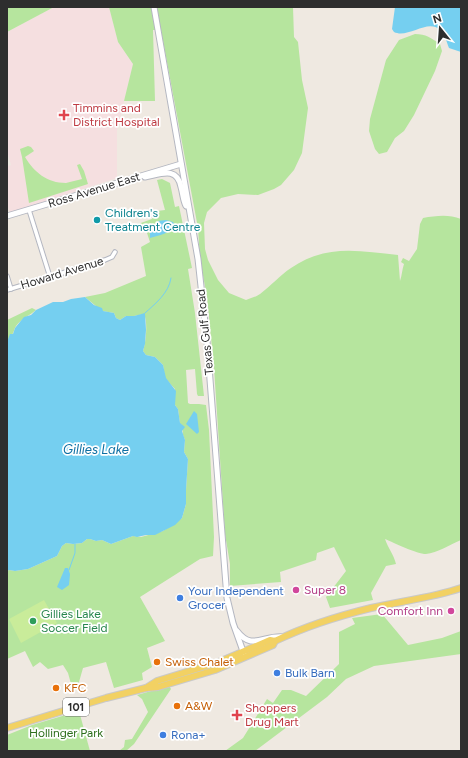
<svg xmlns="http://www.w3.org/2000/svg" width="468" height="758" viewBox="0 0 468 758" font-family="Figtree,sans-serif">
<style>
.medical{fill:#f5dfe0}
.green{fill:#b6e59e}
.pitch{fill:#c9ec9a}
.water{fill:#75cff0}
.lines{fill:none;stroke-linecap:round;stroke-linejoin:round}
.stream{stroke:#75cff0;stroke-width:1}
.minor-casing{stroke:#b4b7c1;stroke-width:5.5}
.secondary-casing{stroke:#b4b7c1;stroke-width:7}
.primary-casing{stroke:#c9c9c9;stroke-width:8}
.minor{stroke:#fff;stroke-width:3.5}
.secondary{stroke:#fff;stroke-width:5}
.primary{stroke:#f2d163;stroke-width:6}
.health-dot{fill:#e0444e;stroke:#fff;stroke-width:1.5}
.culture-dot{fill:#0f9aa8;stroke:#fff;stroke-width:1.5}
.hotel-dot{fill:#d1479c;stroke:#fff;stroke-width:1.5}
.shop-dot{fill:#3f7fe0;stroke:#fff;stroke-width:1.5}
.leisure-dot{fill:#2e9e5b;stroke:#fff;stroke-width:1.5}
.food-dot{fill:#e8710a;stroke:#fff;stroke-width:1.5}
.labels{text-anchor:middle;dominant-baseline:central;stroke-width:3.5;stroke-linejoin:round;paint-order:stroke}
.shield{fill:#fff;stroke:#6d6d6d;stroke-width:1}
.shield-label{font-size:11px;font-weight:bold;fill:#2e2e2e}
.health-label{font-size:12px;fill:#be3a42;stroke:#fff;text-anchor:start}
.street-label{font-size:12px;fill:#2e2e2e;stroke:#fff}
.culture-label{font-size:12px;fill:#0d838f;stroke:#fff;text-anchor:start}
.hotel-label{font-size:12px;fill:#b23c85;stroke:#fff;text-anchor:start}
.shop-label{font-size:12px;fill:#366cbe;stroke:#fff;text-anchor:start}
.leisure-label{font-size:12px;fill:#27864d;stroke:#fff;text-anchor:start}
.food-label{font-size:12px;fill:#c56008;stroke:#fff;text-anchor:start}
.park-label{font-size:12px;fill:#2c6e1b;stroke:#fff}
.water-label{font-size:13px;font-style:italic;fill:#0d6fa3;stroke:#fff}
</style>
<rect width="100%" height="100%" fill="#efe9e1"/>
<polygon class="medical" points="54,7 109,7 118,42 133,64 117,130 117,178 10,213 7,204 7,166 11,165 7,151 7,32"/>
<g class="green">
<polygon points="7,7 54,7 7,32"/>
<path d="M109,7H293L294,37L298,42L302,80L308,108L302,153L294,170L281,185L274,189L258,195L238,194L221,198L207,212L204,223L205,249L208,260L218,280L229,293L246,300C251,298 256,297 260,294C271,286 280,275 291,268C326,244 358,251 398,255L400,281C402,275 402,270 404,264L401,262L403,258L409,261L417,249L420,224L423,218C436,216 448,214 461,219V540C451,544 437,553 426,554C417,554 394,543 385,539C388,548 394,555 396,564L386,566L371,593L373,600L330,608L326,597L346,571L334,547L317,553L316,560L280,572L281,582L230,586V564L225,534L214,368L207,297L200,259L198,228L161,30H153L155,101H124L133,64L118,42Z"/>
<path d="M415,34C426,34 431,38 440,44L442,51L435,71L414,115L404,131L395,138L387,152L379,154L375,149L369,131L370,119L386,60L399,40Z"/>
<path d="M28,146L31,147L34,151L25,157C34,172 47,183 66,183C71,182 77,180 82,179L77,165L80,164L84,171L88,184L29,203L22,157L20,149Z"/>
<path d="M162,179L170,183L175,207L179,206L192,268L188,269L195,313L204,396H198L197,394L195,369L186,370L188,403L190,404H199L206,405L209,430L214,537L213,556L200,559L140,597L165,641L147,648L152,667L142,673L143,680L114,688L106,662L83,668L77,689L73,691L68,673L63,665L48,669L40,662L33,667L25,651L7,659V571L9,570L15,571L28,569L57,556L62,546L66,543L73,544L82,543L87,539H90L96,541L102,540L111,544L133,536L141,537L163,531L182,518L186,504V490L188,459L184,452L185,440L183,435L182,425L180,424L178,409L175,405V389L165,378L163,365L155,357L146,355L143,351C146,342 148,322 144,314L134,316H126L120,320L116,318L114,313L102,311L85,297L105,293L146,276L141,247L150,242L146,230L138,224L152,219L157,211L165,210L157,180Z"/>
<path d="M32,308L36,310C29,316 22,318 16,326C14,329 14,332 12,335C10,338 8,339 7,342V320Z"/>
<polygon points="382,614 408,645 442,638 461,631 461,654 374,666 346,679 327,697 255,751 225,751 243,738 267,699 273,703 282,690 291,690 306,696 339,664 339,632 355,624 352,618"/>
<polygon points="169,686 171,689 134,744 126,751 119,751 124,747 125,740 132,739 148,712 142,699 137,695"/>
<polygon points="79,711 90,751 7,751 7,735 32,725"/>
</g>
<polygon class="pitch" points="44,600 57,623 21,643 9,619"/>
<g class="water">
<path d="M395,7H461V52L449,48C447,43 445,34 440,30C428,18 408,39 394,32L392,29Z"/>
<path d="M166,220L173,222L175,225C170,234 159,235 150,238V232L158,224V221Z"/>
<polygon points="85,297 94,305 102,308 103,311 114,313 116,318 120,320 126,316 134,316 145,313 146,330 145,344 143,351 146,355 155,357 163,365 166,378 176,391 175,405 178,409 180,423 185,427 182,431 185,440 184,452 188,459 186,490 186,504 182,518 175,525 155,535 146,535 137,537 133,536 111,544 102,540 96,541 90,539 87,539 82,543 73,544 66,543 62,546 57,556 28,569 15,571 9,570 7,571 7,342 10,334 13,334 15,328 24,317 31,315 36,310 53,302 63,302 71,299"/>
<polygon points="194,411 197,414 199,432 197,434 186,424"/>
<polygon points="65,568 68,568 70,574 69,585 62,590 57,587"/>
</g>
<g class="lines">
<g class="stream">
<path d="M145,313C155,304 169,293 171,278"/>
<polyline points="69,570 75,553 75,544"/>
</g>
<defs>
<g id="minor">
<polyline points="29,210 50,277"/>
<polyline points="7,276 11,289"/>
<polyline points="7,290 105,260 112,257 115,252"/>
</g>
<g id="secondary">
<polyline points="154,7 198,259 207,341 227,598 233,623 244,654"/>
<path d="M145,177C161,174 177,166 181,187C183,194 183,200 186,206"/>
<polyline points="7,216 181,164"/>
<path d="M237,631C252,651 263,635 283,637"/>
</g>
<g id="primary">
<path d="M146,688L157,681L219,662L270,640L275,641C306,626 338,616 371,608C401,601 432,598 461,588"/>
<polyline points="7,728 106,698 146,688 158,687 215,670 273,645 275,641"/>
</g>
</defs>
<use href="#minor" class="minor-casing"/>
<use href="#secondary" class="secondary-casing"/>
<use href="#primary" class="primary-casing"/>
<use href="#minor" class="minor"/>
<use href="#secondary" class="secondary"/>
<use href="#primary" class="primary"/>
</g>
<g class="health-dot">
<path d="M62 109h4v4h4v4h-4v4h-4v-4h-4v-4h4z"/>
<path d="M235 709h4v4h4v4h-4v4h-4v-4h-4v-4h4z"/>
</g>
<circle class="culture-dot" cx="97" cy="220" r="4"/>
<g class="hotel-dot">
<circle cx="296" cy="590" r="4"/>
<circle cx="451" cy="611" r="4"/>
</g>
<g class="shop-dot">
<circle cx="180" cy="598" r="4"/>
<circle cx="277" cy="673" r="4"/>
<circle cx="163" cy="735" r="4"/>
</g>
<circle class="leisure-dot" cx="33" cy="621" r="4"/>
<g class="food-dot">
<circle cx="157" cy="662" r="4"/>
<circle cx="56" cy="688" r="4"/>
<circle cx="177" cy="706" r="4"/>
</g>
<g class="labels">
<rect class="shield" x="63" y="698" width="26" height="18" rx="3"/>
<g class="shield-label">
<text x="76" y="707">101</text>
</g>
<g class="health-label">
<text x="73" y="108">Timmins and<tspan x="73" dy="14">District Hospital</tspan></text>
<text x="245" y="708">Shoppers<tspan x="245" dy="14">Drug Mart</tspan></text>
</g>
<g class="street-label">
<text transform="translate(94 190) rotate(-17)">Ross Avenue East</text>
<text transform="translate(62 273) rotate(-17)">Howard Avenue</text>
<text transform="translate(205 332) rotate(-96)">Texas Gulf Road</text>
</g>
<g class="culture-label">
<text x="105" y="213">Children's<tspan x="105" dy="14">Treatment Centre</tspan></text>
</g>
<g class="hotel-label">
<text x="304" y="590">Super 8</text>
<text x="443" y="611" text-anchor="end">Comfort Inn</text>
</g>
<g class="shop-label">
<text x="188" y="591">Your Independent<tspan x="188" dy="14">Grocer</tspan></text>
<text x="285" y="673">Bulk Barn</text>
<text x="171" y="735">Rona+</text>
</g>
<g class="leisure-label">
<text x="41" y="614">Gillies Lake<tspan x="41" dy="14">Soccer Field</tspan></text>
</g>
<g class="food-label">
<text x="165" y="662">Swiss Chalet</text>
<text x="64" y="688">KFC</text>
<text x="185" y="706">A&amp;W</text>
</g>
<g class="park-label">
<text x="66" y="733">Hollinger Park</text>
</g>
<g class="water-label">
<text x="96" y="449">Gillies Lake</text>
</g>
</g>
<rect width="468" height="758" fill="none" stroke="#2e2e2e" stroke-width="16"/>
<g transform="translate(440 28) rotate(343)" stroke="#ffffff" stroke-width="3" paint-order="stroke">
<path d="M0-3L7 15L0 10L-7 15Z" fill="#2e2e2e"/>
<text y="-6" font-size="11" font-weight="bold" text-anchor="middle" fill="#2e2e2e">N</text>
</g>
</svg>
